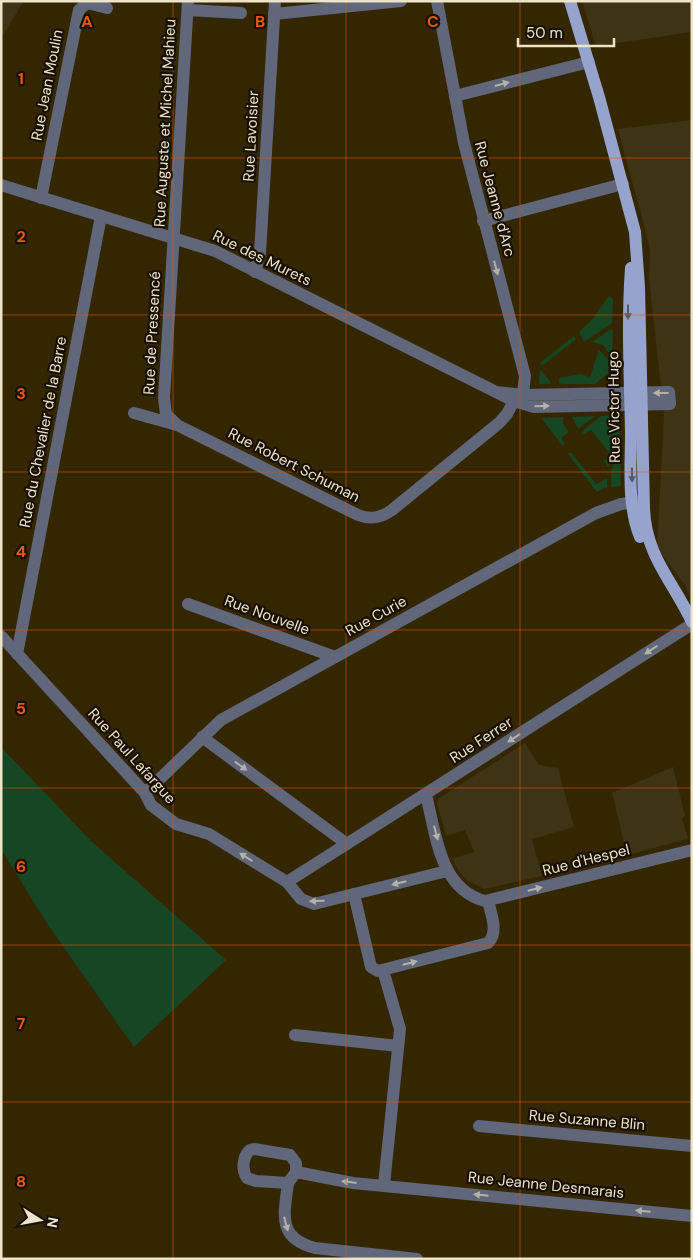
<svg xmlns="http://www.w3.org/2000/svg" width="693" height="1260" viewBox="0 0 693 1260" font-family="'DM Sans',sans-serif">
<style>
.built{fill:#3f3315}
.green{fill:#164623}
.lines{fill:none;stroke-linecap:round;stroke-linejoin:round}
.minor{stroke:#60677a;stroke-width:12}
.major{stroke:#96a4cd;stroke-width:12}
.oneway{fill:#b5b1a9}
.oneway2{fill:#575a66}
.grid{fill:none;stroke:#e8590c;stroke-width:1;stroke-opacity:0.55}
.labels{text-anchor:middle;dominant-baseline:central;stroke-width:4.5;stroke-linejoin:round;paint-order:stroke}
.street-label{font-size:15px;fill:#ede3c9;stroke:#181000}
.grid-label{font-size:16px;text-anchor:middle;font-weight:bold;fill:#e8590c;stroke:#181000;stroke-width:4.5;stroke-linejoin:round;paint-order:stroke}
</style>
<rect width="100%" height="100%" fill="#342700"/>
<g class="built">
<polygon points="1,1 24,1 1,38"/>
<polygon points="582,1 692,1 692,32 596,46"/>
<polygon points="692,120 692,601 685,585 657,548 664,415 649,278 650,248 618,129"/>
<polygon points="525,743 539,765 558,768 574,827 532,839 542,876 484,889 467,880 459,871 452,859 474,852 465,830 446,836 437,803 438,799"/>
<polygon points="673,767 685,816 682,818 688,839 627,855 612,793"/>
</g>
<g class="green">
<polygon points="609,296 613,299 612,323 584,342 579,332 590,322"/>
<polygon points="611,329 613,331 612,358 603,345 592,342"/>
<polygon points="574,336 576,339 542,366 540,363"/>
<polygon points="599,350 613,364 613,369 595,384 559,384 559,378 580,374 590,377"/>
<polygon points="540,369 550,381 550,384 539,384"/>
<polygon points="595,416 578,429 572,417"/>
<polygon points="601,416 609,416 619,423 620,446 608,467 604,461 611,455 591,430 583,435 581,432"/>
<polygon points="563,417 563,424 569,432 561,438 565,444 563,446 541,418"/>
<polygon points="571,452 596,484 607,478 607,487 597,492 568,454"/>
<polygon points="620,455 621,486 611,487 611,470"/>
<polygon points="1,747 91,841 226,960 134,1047 48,925 1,849"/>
</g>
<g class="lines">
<g class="minor">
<polyline points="437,1 464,143 525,376 522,402"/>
<polyline points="188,10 241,13"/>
<polyline points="274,14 401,1"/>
<polyline points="455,96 589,62"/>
<polyline points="1,185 215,251 514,401 534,407 670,404 669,392 523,395 496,392"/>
<polyline points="41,198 79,10 87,3 107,8"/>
<polyline points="483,221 623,184"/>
<polyline points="255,272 260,253 275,1"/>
<path d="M134,413L177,425L358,515C371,520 381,518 392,510L499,423L507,414L517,395"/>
<polyline points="177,425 166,414 164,398 188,1"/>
<polyline points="188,604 335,657"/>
<polyline points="1,636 145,793 151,805 176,824 209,834 287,882 301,899 314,904 354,894"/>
<polyline points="17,654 101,216"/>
<polyline points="202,737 347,844"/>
<polyline points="145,793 221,720 596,513 621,504 642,501"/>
<path d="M426,795C436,833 439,889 485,901L692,850"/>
<path d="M447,871L354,894L371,967L378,971L488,943C499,932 491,914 488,901"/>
<polyline points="287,882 692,624"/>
<polyline points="383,970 400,1029 384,1185"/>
<polyline points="295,1035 398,1046"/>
<polyline points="479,1126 692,1146"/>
<path d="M254,1149L290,1155L296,1163V1172L288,1183L256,1181L247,1178C241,1169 243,1156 250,1150Z"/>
<polyline points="296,1172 353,1183 692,1216"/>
<path d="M288,1183C284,1215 277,1238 315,1248L417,1259"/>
</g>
<g class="major">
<path d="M570,1L599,97L635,232L639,287L644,509C646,557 673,581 692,622"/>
<path d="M631,268C627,323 630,377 631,432C631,466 627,505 640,537"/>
</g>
</g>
<defs><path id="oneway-solid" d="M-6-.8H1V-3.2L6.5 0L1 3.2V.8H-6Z" transform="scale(1.25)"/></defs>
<g class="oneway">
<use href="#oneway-solid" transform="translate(502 84) rotate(-15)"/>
<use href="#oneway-solid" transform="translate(496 268) rotate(75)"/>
<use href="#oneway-solid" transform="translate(661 393) rotate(-180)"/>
<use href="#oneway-solid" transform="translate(542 406) rotate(-1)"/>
<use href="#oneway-solid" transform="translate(651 650) rotate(147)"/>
<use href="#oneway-solid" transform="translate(514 738) rotate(147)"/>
<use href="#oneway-solid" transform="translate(241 766) rotate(36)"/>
<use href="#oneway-solid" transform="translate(436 833) rotate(75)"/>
<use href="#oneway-solid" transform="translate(246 857) rotate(-148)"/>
<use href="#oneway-solid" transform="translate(399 883) rotate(166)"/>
<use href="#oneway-solid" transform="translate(535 889) rotate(-14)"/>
<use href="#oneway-solid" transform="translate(317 901) rotate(178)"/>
<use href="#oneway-solid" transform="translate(410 963) rotate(-14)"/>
<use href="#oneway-solid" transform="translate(349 1182) rotate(-173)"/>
<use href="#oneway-solid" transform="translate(481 1195) rotate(-174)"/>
<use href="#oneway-solid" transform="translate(643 1211) rotate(-175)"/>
<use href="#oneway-solid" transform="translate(286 1224) rotate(75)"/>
</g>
<g class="oneway2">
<use href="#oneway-solid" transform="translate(628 312) rotate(90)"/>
<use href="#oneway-solid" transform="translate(632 475) rotate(89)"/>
</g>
<path class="grid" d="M173,1V1259M346,1V1259M520,1V1259M1,158H692M1,315H692M1,472H692M1,630H692M1,788H692M1,945H692M1,1102H692"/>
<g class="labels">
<g class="street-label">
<text transform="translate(47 85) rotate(-79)">Rue Jean Moulin</text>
<text transform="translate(165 123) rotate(-87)">Rue Auguste et Michel Mahieu</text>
<text transform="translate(251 136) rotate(-87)">Rue Lavoisier</text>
<text transform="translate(495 199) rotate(75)">Rue Jeanne d'Arc</text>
<text transform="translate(262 258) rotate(26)">Rue des Murets</text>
<text transform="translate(152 333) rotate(-87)">Rue de Pressencé</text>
<text transform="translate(614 407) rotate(-91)">Rue Victor Hugo</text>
<text transform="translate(43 432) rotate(-79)">Rue du Chevalier de la Barre</text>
<text transform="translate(294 465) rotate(27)">Rue Robert Schuman</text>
<text transform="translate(267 615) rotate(20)">Rue Nouvelle</text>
<text transform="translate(376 616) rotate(-29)">Rue Curie</text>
<text transform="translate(481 740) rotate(-33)">Rue Ferrer</text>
<text transform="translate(132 756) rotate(48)">Rue Paul Lafargue</text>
<text transform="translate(586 860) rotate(-14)">Rue d'Hespel</text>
<text transform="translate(587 1120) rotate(5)">Rue Suzanne Blin</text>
<text transform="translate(546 1185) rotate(6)">Rue Jeanne Desmarais</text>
</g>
</g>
<g class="grid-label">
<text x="87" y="27">A</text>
<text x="260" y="27">B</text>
<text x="433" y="27">C</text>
<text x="21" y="84">1</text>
<text x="21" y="242">2</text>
<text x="21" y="399">3</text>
<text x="21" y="557">4</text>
<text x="21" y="714">5</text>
<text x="21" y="872">6</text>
<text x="21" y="1029">7</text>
<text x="21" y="1187">8</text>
</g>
<rect width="693" height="1260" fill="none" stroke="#ede3c9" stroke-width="5"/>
<g transform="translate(40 1220) rotate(101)" stroke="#181000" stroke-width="4" paint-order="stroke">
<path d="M0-4L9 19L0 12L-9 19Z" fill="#ede3c9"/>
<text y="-8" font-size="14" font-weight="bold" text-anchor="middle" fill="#ede3c9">N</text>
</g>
<path d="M518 38v8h96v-8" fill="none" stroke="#ede3c9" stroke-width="2.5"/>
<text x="526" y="38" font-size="15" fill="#ede3c9" stroke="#181000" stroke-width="4" paint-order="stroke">50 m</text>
</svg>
